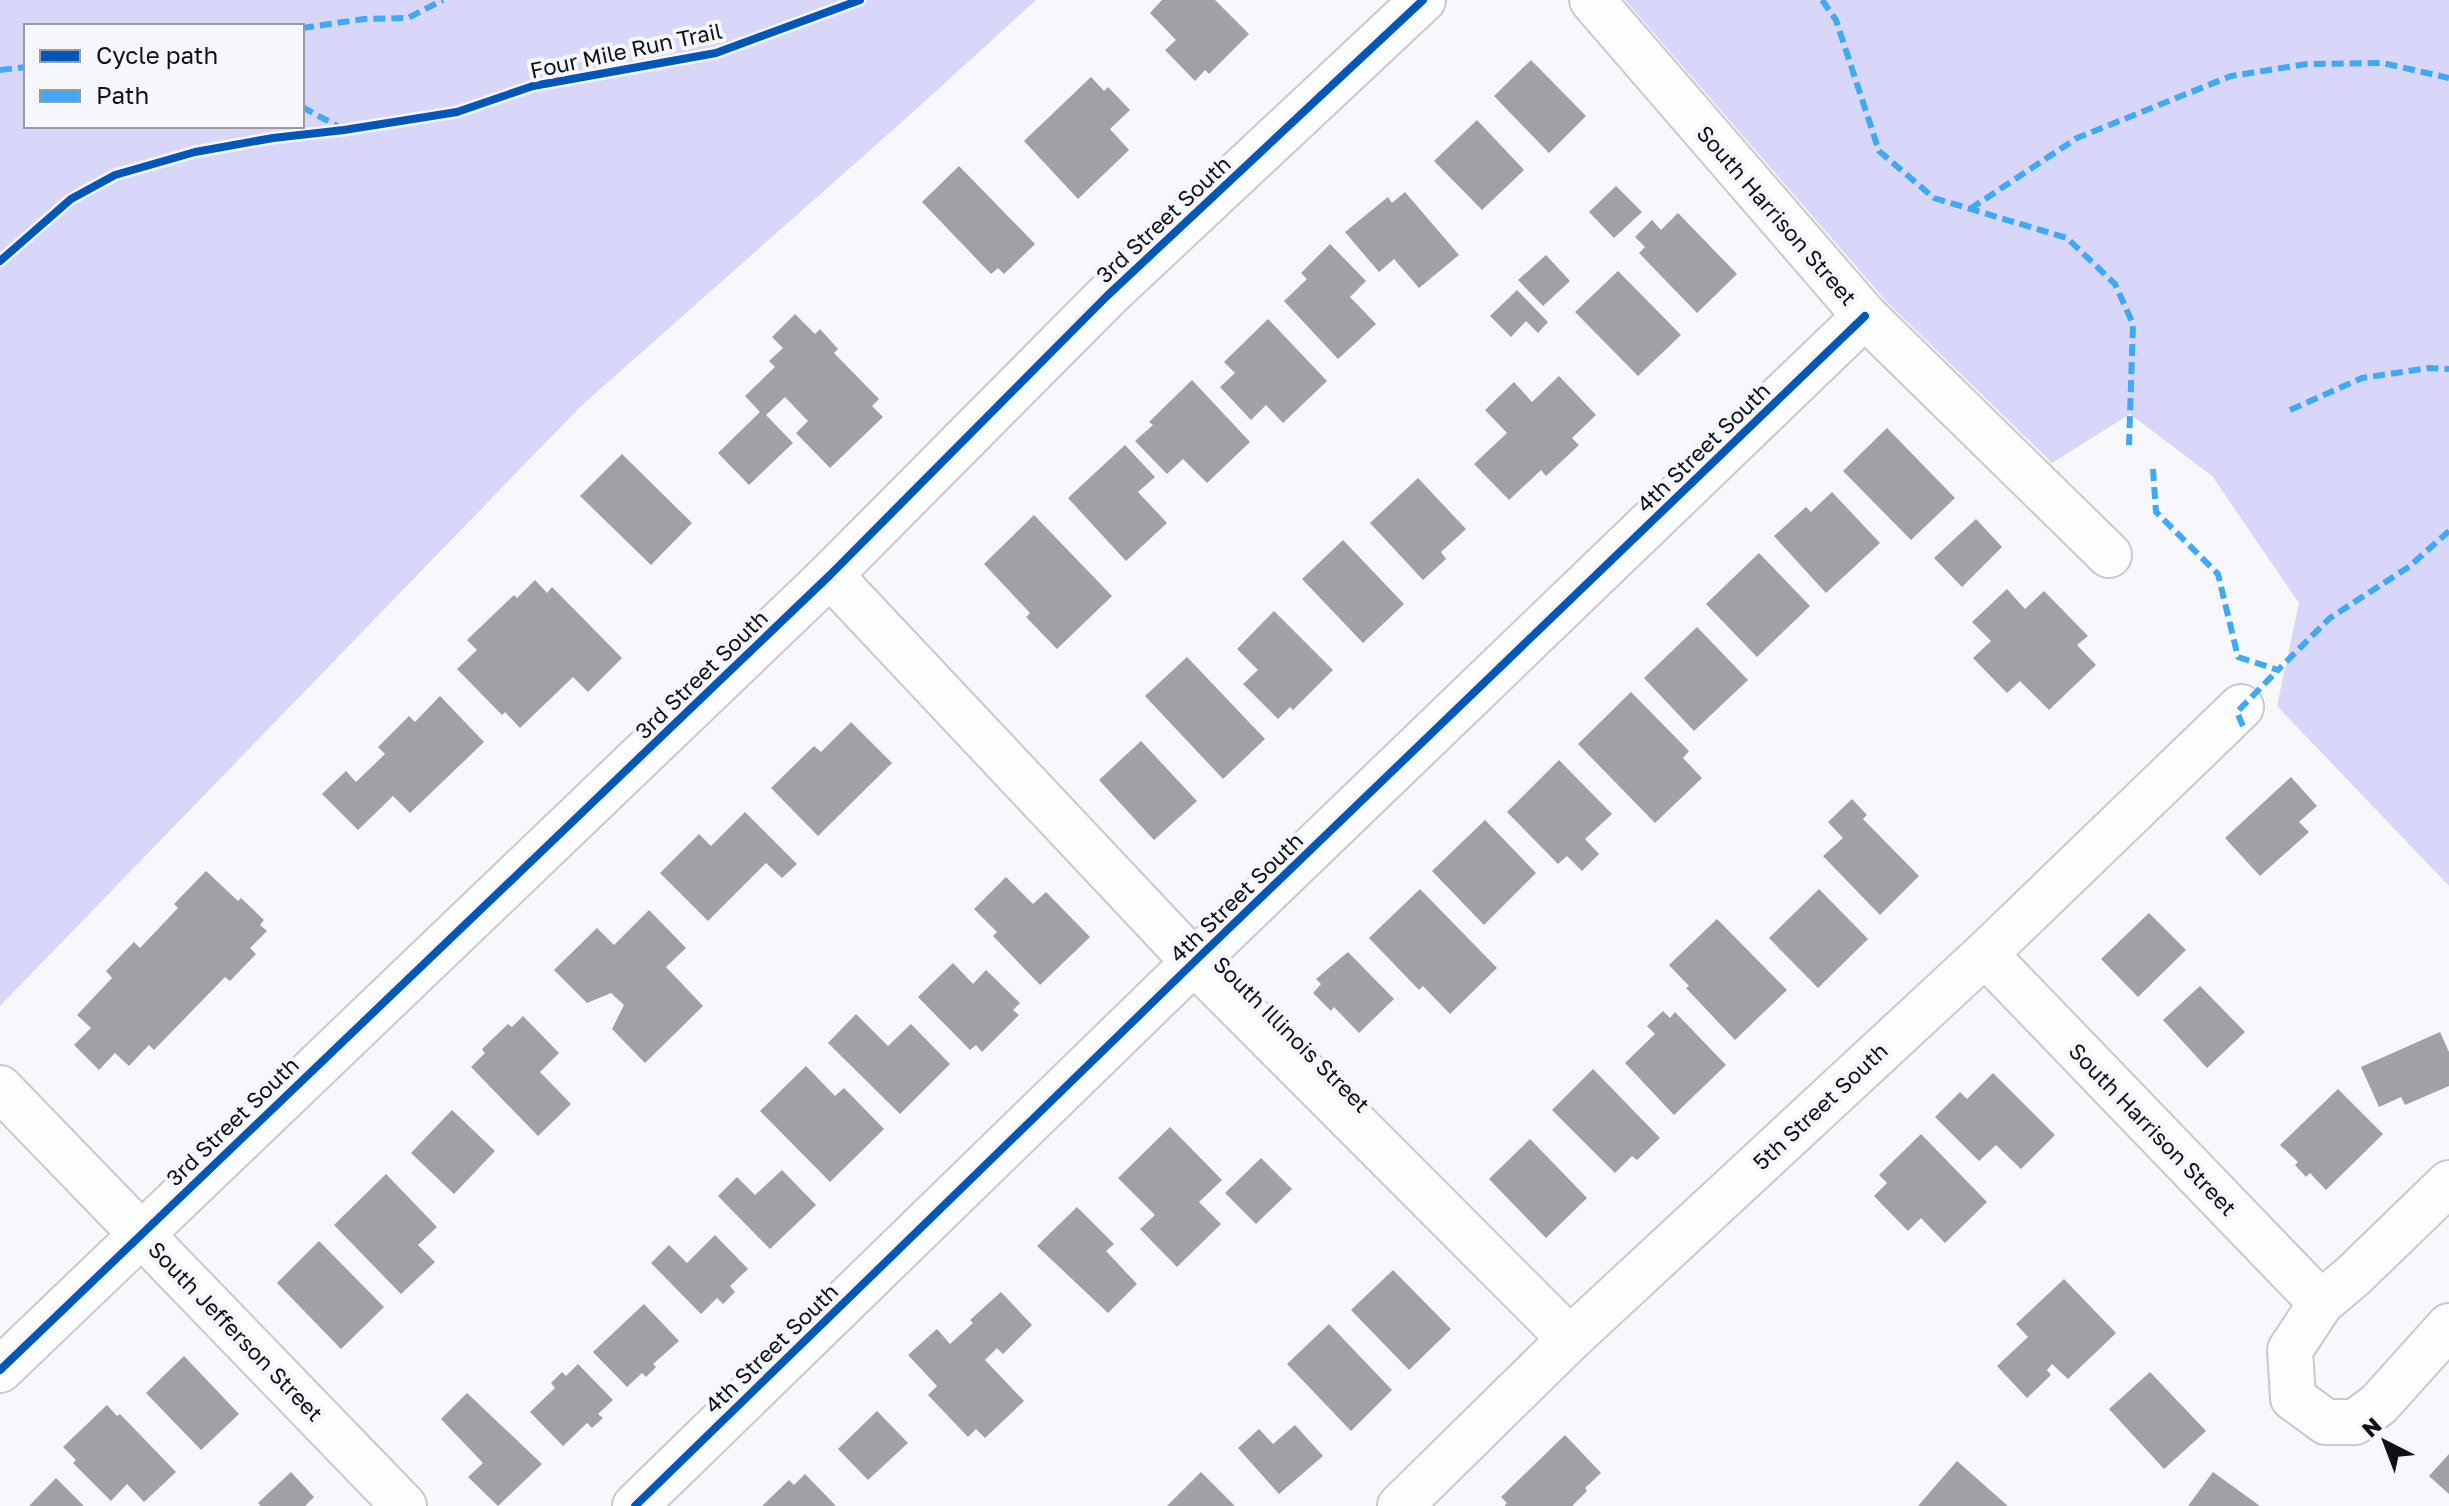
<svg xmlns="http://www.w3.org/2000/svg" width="2449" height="1506" viewBox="0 0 2449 1506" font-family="'Golos Text',sans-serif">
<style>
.forest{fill:#d8d7fa;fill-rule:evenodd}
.building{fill:#a1a1a5}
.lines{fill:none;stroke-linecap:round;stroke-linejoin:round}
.minor-casing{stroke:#c9c9cd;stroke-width:48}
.minor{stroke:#fefeff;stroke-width:44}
.quiet{stroke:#3fa9f5;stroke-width:6;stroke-dasharray:12 6;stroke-linecap:butt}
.cycleway-casing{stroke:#f6f6fd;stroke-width:13}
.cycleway{stroke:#0057b8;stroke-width:8}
.labels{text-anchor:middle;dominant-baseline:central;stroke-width:8;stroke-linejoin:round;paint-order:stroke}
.street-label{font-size:22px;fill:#111114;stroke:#f6f6fd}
</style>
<rect width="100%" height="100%" fill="#f7f7fc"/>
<g class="forest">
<path d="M0,0H1036L912,113L580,407L0,1006ZM302,26V126H26V26Z"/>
<polygon points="1625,0 2449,0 2449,886 2277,706 2299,603 2212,476 2130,414 2052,463 1886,301"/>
</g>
<g class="building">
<polygon points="1162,0 1215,0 1249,34 1209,74 1205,70 1195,81 1165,50 1176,40 1150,13"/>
<polygon points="1531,60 1586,116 1549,153 1494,96"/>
<polygon points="1091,77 1104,91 1108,87 1130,110 1110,129 1129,150 1078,199 1024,141"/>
<polygon points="1477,120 1524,170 1482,210 1434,161"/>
<polygon points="959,166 1035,244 1004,274 998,268 991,274 922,202"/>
<polygon points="1616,186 1642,212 1614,238 1589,212"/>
<polygon points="1405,192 1459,255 1419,288 1394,259 1379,272 1345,232 1388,197 1392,203"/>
<polygon points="1678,213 1737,274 1697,313 1639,253 1645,247 1635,237 1652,220 1661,230"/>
<polygon points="1330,244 1366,281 1350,297 1376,324 1338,359 1284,301 1307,279 1301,273"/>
<polygon points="1546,255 1570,281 1543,306 1518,280"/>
<polygon points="1618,271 1681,335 1638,376 1575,312"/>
<polygon points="1517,290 1548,322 1538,333 1526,321 1511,337 1490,316"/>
<polygon points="795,314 815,334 820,329 838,349 834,353 879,399 872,406 883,417 830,468 796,433 808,421 785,397 766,415 793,443 749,485 718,453 760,412 745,396 775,367 769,361 783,348 772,337"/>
<polygon points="1268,319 1327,381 1283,423 1266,405 1251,420 1220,387 1235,373 1224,362"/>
<polygon points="1559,376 1596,415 1572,438 1579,445 1546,476 1541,470 1509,500 1474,464 1507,433 1485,410 1514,382 1532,402"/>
<polygon points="1192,380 1250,442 1207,483 1183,459 1167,474 1135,441 1153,425 1149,422"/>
<polygon points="1887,428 1955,498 1911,540 1843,471"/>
<polygon points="1125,445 1155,477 1138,492 1167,523 1126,561 1068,498"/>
<polygon points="622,454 692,523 651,565 580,496"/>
<polygon points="1418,478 1466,529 1441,552 1446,559 1423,580 1370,523"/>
<polygon points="1832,492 1880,543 1826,593 1774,536 1806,507 1811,512"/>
<polygon points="1034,515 1112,596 1057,649 1026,617 1030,613 984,564"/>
<polygon points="1976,519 2002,547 1962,587 1934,558"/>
<polygon points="1343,540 1404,604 1363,643 1302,579"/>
<polygon points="1759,553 1810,606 1757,657 1706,604"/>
<polygon points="535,580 547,593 552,587 622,658 588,692 573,677 520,728 505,712 502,715 457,669 477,650 467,640 514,595 517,598"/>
<polygon points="2007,589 2025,609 2044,591 2088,636 2077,645 2096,665 2049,710 2020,681 2007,693 1973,658 1991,641 1972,622"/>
<polygon points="1274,611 1333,670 1293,710 1290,707 1278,719 1243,684 1258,670 1237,649"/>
<polygon points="1697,627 1748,680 1694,731 1644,678"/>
<polygon points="1187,657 1265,739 1223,779 1145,696"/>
<polygon points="1631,692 1689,751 1683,758 1702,778 1655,823 1578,744"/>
<polygon points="440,696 484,742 410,813 393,796 358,830 322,794 346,771 356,782 385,754 378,747 409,716 415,722"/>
<polygon points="851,722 892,763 818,836 771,788 814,746 821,752"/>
<polygon points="1141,741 1197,801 1154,840 1099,780"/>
<polygon points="1559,760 1612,814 1585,839 1599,854 1582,871 1567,856 1558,864 1507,812"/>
<polygon points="2291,777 2317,806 2299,822 2309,832 2260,876 2225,838"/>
<polygon points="1852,799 1867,815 1863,819 1919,876 1880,915 1823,856 1843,838 1828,822"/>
<polygon points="745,812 797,864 782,878 766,863 708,921 660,873 699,834 711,846"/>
<polygon points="1485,820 1536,873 1484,925 1432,871"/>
<polygon points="206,871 238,901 241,898 264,920 260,925 267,931 250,948 256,954 230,981 225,977 154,1050 149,1045 129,1066 115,1053 99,1070 74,1045 91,1028 77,1015 112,978 106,971 134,942 140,948 178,908 174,904"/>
<polygon points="1006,877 1033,904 1046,892 1090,937 1040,985 993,936 997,932 974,909"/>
<polygon points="1420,889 1497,968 1450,1014 1423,986 1419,990 1369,938"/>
<polygon points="1819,889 1868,939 1818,988 1769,938"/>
<polygon points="649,910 686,948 666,967 703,1006 645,1063 612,1029 624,1005 611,993 587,1003 554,970 597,928 614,945"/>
<polygon points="2149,913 2186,950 2138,997 2101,959"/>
<polygon points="1717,919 1787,990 1735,1040 1686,988 1689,986 1669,965"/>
<polygon points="1348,952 1394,999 1359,1033 1334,1007 1331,1011 1313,993 1321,984 1316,979"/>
<polygon points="953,963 973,984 986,970 1020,1003 1013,1010 1019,1015 982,1052 976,1045 970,1050 918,997"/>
<polygon points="2200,986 2245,1032 2207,1068 2163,1020"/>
<polygon points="1663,1011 1670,1018 1675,1012 1726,1065 1674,1115 1625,1063 1655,1034 1647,1026"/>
<polygon points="856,1014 888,1046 911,1024 950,1064 900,1114 828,1043"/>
<polygon points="523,1016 559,1053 540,1072 571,1104 538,1136 471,1067 485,1053 482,1049 508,1024 512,1027"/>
<polygon points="2440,1032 2449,1052 2449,1086 2405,1105 2401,1097 2379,1107 2361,1067"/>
<polygon points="806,1066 835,1096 844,1088 884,1129 830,1182 760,1111"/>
<polygon points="1593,1069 1660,1138 1637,1160 1632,1156 1615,1173 1552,1110"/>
<polygon points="1993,1073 2055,1135 2021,1169 1996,1145 1979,1161 1935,1117 1960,1092 1967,1099"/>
<polygon points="2338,1089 2383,1134 2326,1190 2310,1173 2306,1177 2295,1165 2298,1162 2280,1145"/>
<polygon points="452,1110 495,1151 454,1194 411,1153"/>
<polygon points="1170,1127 1222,1180 1199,1202 1221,1224 1177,1267 1140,1229 1155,1215 1118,1178"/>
<polygon points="1921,1134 1987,1202 1945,1243 1921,1218 1908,1231 1874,1196 1887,1183 1879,1175"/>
<polygon points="1530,1139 1587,1198 1546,1238 1489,1179"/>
<polygon points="1261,1158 1292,1189 1256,1224 1225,1193"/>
<polygon points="782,1170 816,1205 770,1249 718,1196 737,1177 755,1195"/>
<polygon points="386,1174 437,1227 418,1245 435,1262 401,1294 334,1225"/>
<polygon points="1077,1207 1114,1244 1106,1251 1137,1284 1108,1313 1037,1246"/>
<polygon points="715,1235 748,1269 730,1286 735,1292 723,1304 717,1298 701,1314 651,1263 669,1245 687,1263"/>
<polygon points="319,1241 384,1307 341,1349 277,1283"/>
<polygon points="1393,1270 1451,1329 1409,1370 1351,1310"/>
<polygon points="2064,1279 2116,1333 2068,1379 2052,1364 2047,1370 2051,1375 2027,1398 1997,1366 2028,1337 2016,1324"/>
<polygon points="1001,1292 1032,1325 1003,1354 997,1348 985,1360 1024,1401 985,1438 976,1429 968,1437 928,1395 937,1386 908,1355 937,1329 950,1344 973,1323 970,1320"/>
<polygon points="644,1304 679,1341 653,1364 656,1367 646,1377 642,1373 627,1387 593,1352"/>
<polygon points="1329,1324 1392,1390 1351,1431 1287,1364"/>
<polygon points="184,1356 239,1414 201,1450 146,1393"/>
<polygon points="578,1364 613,1400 598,1414 603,1418 592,1428 587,1423 563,1446 530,1412 555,1388 551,1383 562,1372 566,1376"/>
<polygon points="2150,1372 2206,1431 2164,1469 2109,1409"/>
<polygon points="467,1393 542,1464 498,1506 468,1477 483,1463 441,1419"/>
<polygon points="107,1405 117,1416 120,1414 176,1472 144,1502 127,1484 111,1501 73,1463 76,1460 63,1447"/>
<polygon points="877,1411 908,1443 868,1480 838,1449"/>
<polygon points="1295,1425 1323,1456 1279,1494 1238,1448 1259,1429 1273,1444"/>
<polygon points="1565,1435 1601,1473 1585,1488 1587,1491 1572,1506 1504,1506 1507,1503 1501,1497"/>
<polygon points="2449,1454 2449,1494 2429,1476"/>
<polygon points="1957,1461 2008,1506 1918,1506"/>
<polygon points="291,1472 314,1497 305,1506 261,1506 258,1503"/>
<polygon points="1201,1472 1235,1506 1167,1506"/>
<polygon points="2213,1472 2260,1506 2188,1506"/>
<polygon points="805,1474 836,1506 762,1506 789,1480 794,1485"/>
<polygon points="56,1478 84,1506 29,1506"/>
</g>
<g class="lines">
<defs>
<g id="minor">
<polyline points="1592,0 1865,316 2109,555"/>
<polyline points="830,575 1194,962 1570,1339"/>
<polyline points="1985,954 2321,1303"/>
<polyline points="0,1088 404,1506"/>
<polyline points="2449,1183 2353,1276 2321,1303 2290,1350 2293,1398 2326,1422 2355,1422 2379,1404 2449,1326"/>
<polyline points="0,1370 830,575 1107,296 1423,0"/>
<polyline points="635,1506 1194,962 1865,316"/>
<polyline points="1400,1506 1570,1339 1985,954 2241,707"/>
</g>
</defs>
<use href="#minor" class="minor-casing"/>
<use href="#minor" class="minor"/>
<g class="quiet">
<polyline points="1822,0 1836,20 1879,151 1934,198 2067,238 2115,284 2133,324 2129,445"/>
<polyline points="302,28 364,19 408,18 443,0"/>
<polyline points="0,70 26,67"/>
<polyline points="302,107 341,128"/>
<polyline points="1970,209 2077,138 2231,76 2307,64 2383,63 2449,78"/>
<polyline points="2290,410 2362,378 2429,368 2449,369"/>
<polyline points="2153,469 2156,512 2218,574 2238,657 2278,670 2330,618 2410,566 2449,531"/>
<polyline points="2243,726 2237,712 2278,670"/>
</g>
<defs>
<g id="cycleway">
<polyline points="0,261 71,199 115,175 195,152 273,138 344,130 457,112 533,86 716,53 860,0"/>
<polyline points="0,1370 830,575 1107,296 1423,0"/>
<polyline points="635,1506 1194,962 1865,316"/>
</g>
</defs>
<use href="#cycleway" class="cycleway-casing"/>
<use href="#cycleway" class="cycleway"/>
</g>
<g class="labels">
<g class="street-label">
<text transform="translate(626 50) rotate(-12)">Four Mile Run Trail</text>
<text transform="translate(1777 215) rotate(49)">South Harrison Street</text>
<text transform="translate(1163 219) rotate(-43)">3rd Street South</text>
<text transform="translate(1703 447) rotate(-44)">4th Street South</text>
<text transform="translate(701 674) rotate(-44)">3rd Street South</text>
<text transform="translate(1236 897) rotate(-44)">4th Street South</text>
<text transform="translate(1292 1034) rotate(45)">South Illinois Street</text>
<text transform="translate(1820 1106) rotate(-43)">5th Street South</text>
<text transform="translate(232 1121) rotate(-44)">3rd Street South</text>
<text transform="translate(2153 1129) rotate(46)">South Harrison Street</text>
<text transform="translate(236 1331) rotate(46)">South Jefferson Street</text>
<text transform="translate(771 1348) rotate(-44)">4th Street South</text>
</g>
</g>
<rect x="24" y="24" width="280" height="104" fill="#f6f6fd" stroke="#9a9aa0" stroke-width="2"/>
<rect x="40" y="50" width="40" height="12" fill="#0057b8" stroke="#9a9aa0" stroke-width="2"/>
<text x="96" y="64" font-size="24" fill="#111114">Cycle path</text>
<rect x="40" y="90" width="40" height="12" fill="#3fa9f5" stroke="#9a9aa0" stroke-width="2"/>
<text x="96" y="104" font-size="24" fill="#111114">Path</text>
<g transform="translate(2385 1442) rotate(318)" stroke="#f6f6fd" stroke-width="6" paint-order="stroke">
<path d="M0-6L14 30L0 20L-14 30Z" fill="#111114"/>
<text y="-12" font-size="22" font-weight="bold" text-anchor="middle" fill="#111114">N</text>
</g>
</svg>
